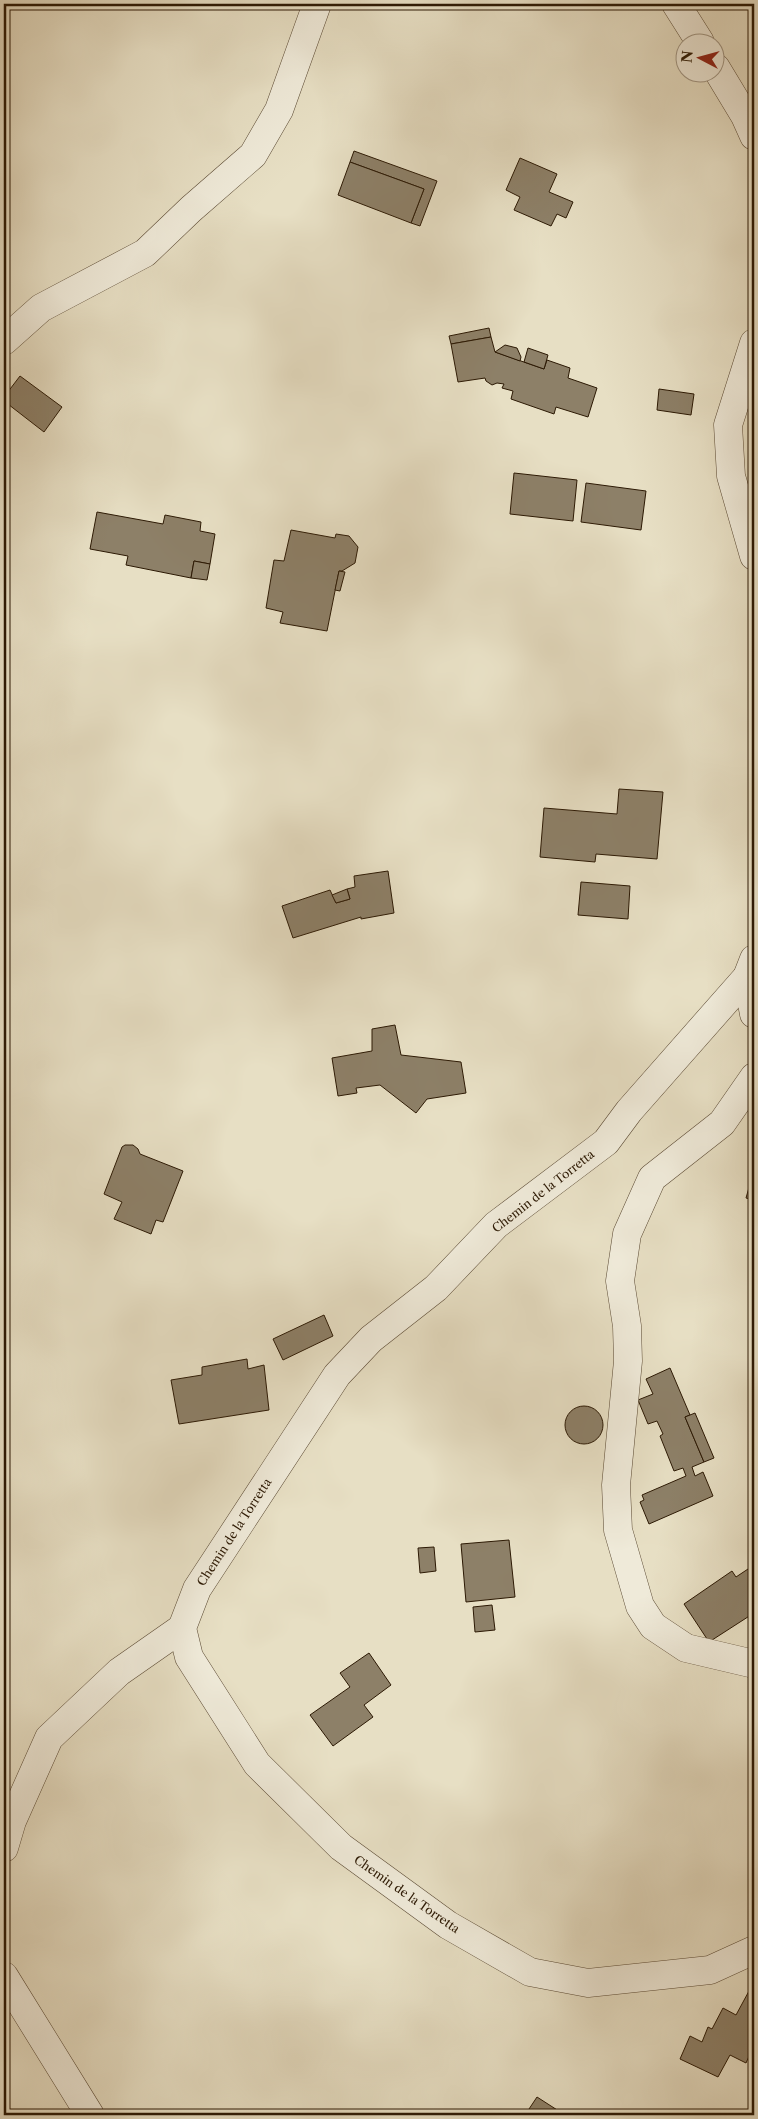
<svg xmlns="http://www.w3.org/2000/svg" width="758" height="2119" viewBox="0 0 758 2119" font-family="'Libre Caslon Text',serif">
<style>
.building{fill:#8d8068;stroke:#2c1904}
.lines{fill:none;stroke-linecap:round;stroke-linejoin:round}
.minor-casing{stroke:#5b4a34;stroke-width:29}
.minor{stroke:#efead9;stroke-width:28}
.labels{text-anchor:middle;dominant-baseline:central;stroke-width:4;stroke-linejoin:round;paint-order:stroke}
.street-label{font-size:12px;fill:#2c1904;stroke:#efead9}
</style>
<rect width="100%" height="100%" fill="#e7dfc4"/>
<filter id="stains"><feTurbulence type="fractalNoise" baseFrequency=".004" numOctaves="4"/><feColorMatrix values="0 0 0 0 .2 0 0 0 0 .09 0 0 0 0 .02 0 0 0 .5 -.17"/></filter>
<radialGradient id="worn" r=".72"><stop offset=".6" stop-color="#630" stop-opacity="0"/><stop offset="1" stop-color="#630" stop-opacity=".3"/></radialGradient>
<g class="building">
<polygon points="354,151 437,181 420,226 411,223 424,189 350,162"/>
<polygon points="520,158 557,174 549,192 573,202 566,218 557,214 551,226 514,210 520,197 506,190"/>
<polygon points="350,162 424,189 411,223 338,195"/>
<polygon points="489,328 491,337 451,344 449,336"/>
<polygon points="491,337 495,352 544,369 547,360 570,368 568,378 597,388 588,417 556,407 554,414 511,399 513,391 502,388 504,384 497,383 492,385 486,381 485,378 458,382 451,344"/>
<polygon points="505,345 517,348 521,357 520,361 495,352"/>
<polygon points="528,348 548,355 544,369 524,362"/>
<polygon points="20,376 62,407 44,432 4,401 4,397"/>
<polygon points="659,389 694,394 691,415 657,410"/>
<polygon points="514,473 577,480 573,521 510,514"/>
<polygon points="586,483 646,491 641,530 581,522"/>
<polygon points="97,512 163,524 165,515 201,522 200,531 215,534 210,564 194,561 191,578 126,565 128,556 90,549"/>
<polygon points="291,530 335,538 336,534 349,536 358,547 355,563 342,571 339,571 327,631 280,623 283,612 266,608 274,560 284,561"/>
<polygon points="194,561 210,564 207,580 191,578"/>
<polygon points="339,571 345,572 340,591 335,590"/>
<polygon points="619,789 663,792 657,859 596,854 595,862 540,857 544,808 617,814"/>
<polygon points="388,871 394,913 361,919 361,917 293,938 282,906 330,890 336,903 350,899 347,889 355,887 354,876"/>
<polygon points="581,882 630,886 628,919 578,915"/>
<polygon points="347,889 350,899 336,903 332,895"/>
<polygon points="395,1025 401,1055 461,1062 466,1093 427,1099 416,1113 380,1085 356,1088 357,1093 338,1096 332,1058 372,1051 372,1029"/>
<polygon points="125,1145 133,1145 138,1149 140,1154 183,1171 163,1222 156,1220 151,1234 114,1219 122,1202 104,1194 122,1147"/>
<polygon points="754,1171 754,1185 750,1184"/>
<polygon points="750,1184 754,1185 754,1200 746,1198"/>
<polygon points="324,1315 333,1336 283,1360 273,1339"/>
<polygon points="247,1359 248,1369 264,1365 269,1410 179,1424 171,1380 202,1375 202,1367"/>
<polygon points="670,1368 690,1415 685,1417 704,1462 692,1467 695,1476 703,1472 713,1496 649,1524 640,1502 644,1500 642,1495 686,1476 683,1468 674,1471 660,1436 663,1434 657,1421 648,1424 638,1400 653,1394 646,1379"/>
<circle cx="584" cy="1425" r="19"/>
<polygon points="695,1413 714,1458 704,1462 685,1417"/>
<polygon points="509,1540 515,1597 466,1602 461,1544"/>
<polygon points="434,1547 436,1571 420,1573 418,1548"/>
<polygon points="754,1565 754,1613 709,1642 684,1604 732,1571 736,1577"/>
<polygon points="492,1605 495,1630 475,1632 473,1607"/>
<polygon points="369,1653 391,1685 364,1705 373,1717 333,1746 310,1715 350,1687 340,1673"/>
<polygon points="749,1991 754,1994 754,2045 746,2063 730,2055 718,2077 680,2059 690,2036 702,2042 708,2027 712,2029 723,2008 736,2015"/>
<polygon points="537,2097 565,2115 525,2115"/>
</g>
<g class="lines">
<defs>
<g id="minor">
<polyline points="676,4 700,42"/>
<polyline points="716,68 745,116 754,136"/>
<polyline points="4,341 41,308 145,253 191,209 253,155 279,110 317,4"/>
<polyline points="754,343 728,425 731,476 754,556"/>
<polyline points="754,959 747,977 629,1111 606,1142 496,1225 436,1288 371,1339 337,1375 197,1589 182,1628 189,1657 257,1764 341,1847 448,1925 530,1972 588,1983 710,1970 754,1950"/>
<polyline points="747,977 754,1014"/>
<polyline points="754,1077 722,1123 652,1178 627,1234 620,1281 627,1326 628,1361 616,1485 618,1530 640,1606 653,1626 686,1648 754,1664"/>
<polyline points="4,1848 12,1821 49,1738 119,1672 182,1628"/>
<polyline points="4,1976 90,2115"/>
</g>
</defs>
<use href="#minor" class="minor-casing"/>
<use href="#minor" class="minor"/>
</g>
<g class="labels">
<g class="street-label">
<text transform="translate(543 1191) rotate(-38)">Chemin de la Torretta</text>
<text transform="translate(234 1532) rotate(-57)">Chemin de la Torretta</text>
<text transform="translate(407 1894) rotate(35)">Chemin de la Torretta</text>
</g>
</g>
<rect width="758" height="2119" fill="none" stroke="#e7dfc4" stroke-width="20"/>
<rect x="5" y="5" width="748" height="2109" fill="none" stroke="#2c1904" stroke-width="2.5"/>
<rect x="10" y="10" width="738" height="2099" fill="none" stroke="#2c1904"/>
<g transform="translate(700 58) rotate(276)"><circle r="24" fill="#efead9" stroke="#a19684"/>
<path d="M0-4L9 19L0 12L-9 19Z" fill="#8f2418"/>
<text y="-8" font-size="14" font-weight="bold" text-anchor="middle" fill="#2c1904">N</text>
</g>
<rect width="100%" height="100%" filter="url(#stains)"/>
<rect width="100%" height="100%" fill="url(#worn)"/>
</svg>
